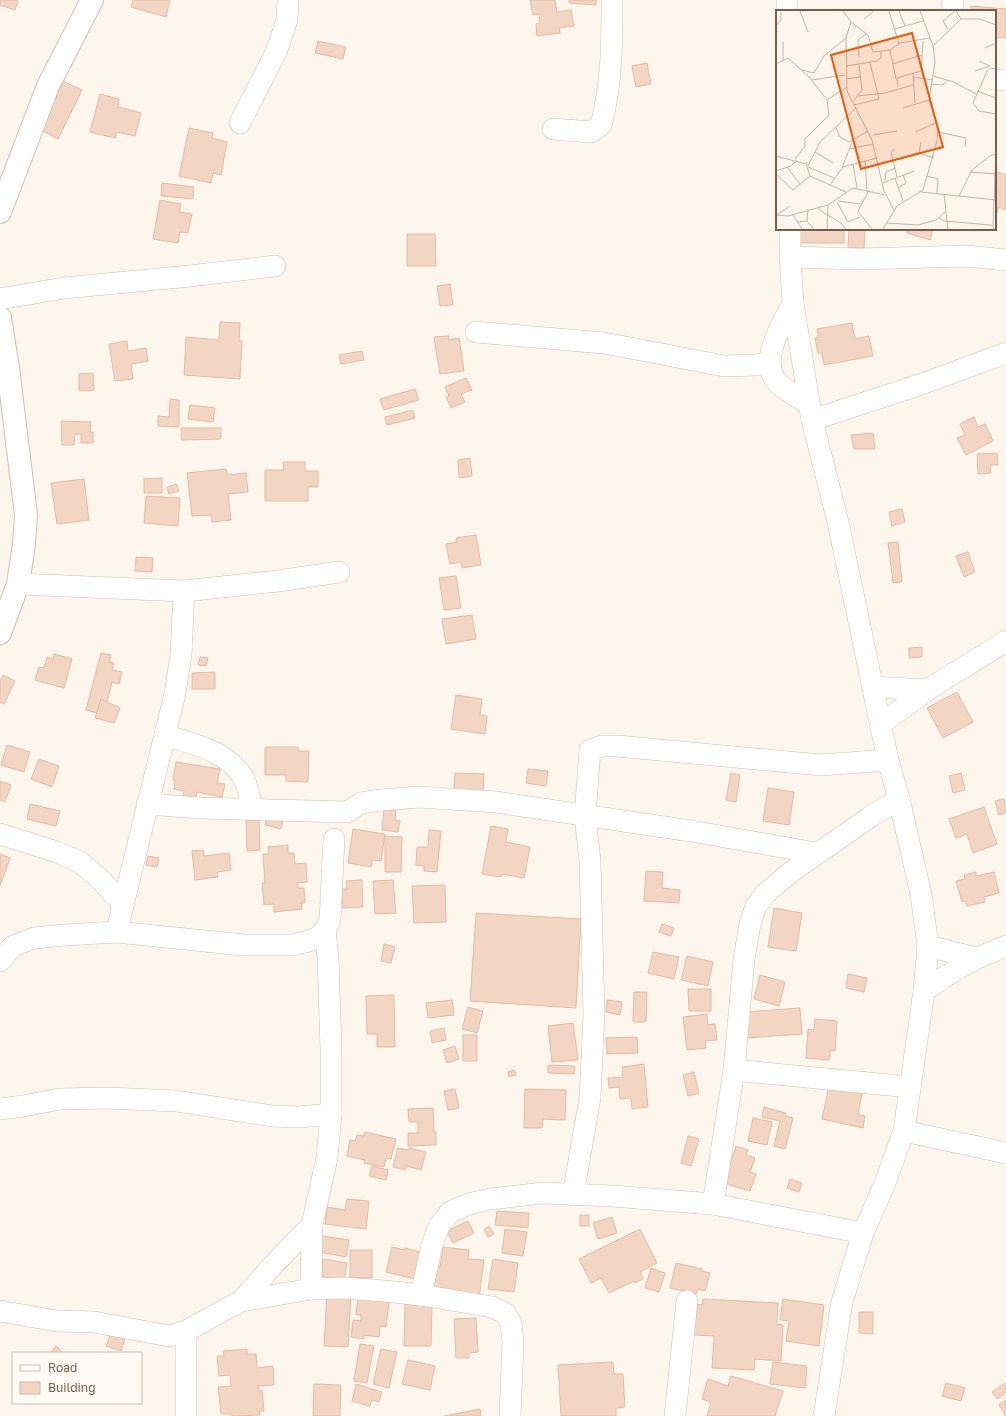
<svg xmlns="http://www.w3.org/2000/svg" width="1006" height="1416" viewBox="0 0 1006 1416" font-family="'Golos Text',sans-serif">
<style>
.building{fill:#f3d5c3;stroke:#e6bba3}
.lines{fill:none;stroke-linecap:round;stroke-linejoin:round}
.minor-casing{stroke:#d1beb0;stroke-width:22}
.tertiary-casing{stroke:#d1beb0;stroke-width:24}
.minor{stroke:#fff;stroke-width:21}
.tertiary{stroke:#fff;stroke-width:22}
.inset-road{fill:none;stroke:#c5b3a7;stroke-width:1}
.view{fill:#e8590c;fill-opacity:0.15;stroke:#e8590c;stroke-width:2}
.inset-edge{fill:none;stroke:#7a5c4d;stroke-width:2}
</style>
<rect width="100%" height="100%" fill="#fdf6ec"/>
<g class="building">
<polygon points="0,0 15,0 18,1 15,10 0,5"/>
<polygon points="133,0 170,0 166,17 131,7"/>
<polygon points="530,0 555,0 557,12 571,10 574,26 559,28 560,33 537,36 536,24 540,23 539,14 533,15"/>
<polygon points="569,0 596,0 596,5 569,3"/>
<polygon points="971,6 1006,9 1006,38 995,37 995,11 971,11"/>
<polygon points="318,41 346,47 343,59 315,53"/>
<polygon points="647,63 651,84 636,87 632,66"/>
<polygon points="63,81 82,90 58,139 39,129"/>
<polygon points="100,94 119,99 118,107 141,113 135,136 117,132 115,138 90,132"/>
<polygon points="189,128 213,133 212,138 227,142 221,175 213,173 211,183 179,176"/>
<polygon points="995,171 1006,175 1006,210 999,207 997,213 995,212"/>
<polygon points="162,183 194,187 193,199 161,196"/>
<polygon points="160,200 181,204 179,212 192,214 188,233 180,232 178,243 153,239"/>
<rect x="798" y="229" width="46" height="14"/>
<polygon points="849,229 865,229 864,248 848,248"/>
<polygon points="908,229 933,229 930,240 907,233"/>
<polygon points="407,234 435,234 436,266 407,266"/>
<polygon points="450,284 453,305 440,306 437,286"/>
<polygon points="220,322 240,323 239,341 242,341 240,379 184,375 186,337 219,340"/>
<polygon points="852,323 855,339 869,336 873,356 824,365 822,353 818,353 815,338 819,337 817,329"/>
<polygon points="449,336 449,340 459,338 464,371 440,374 434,337"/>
<polygon points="127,341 128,351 146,348 148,361 131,364 133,379 115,381 109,344"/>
<polygon points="362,351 364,360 341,364 339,355"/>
<polygon points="93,373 94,390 79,391 79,374"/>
<polygon points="466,378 472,390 461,394 465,402 451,408 446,397 449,396 445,387"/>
<polygon points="415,389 419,400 384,410 380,399"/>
<polygon points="170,399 179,400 179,427 158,426 158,416 169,417"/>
<polygon points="190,405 215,408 213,422 188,419"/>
<polygon points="413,410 415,418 387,425 385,417"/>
<polygon points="974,417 978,427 985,424 993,441 966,455 957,438 965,435 960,424"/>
<polygon points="61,421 91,422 90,432 93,432 93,443 81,443 81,434 75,434 74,445 62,445"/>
<polygon points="181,428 221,428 221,439 182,440"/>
<polygon points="873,433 875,449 854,449 851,435"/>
<polygon points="997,453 998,465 990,465 991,473 978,474 977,454"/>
<polygon points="470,458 472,476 459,478 458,460"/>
<polygon points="283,462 305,462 305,471 318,471 318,487 308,487 308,501 265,501 265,470 284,470"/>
<polygon points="226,469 227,475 246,473 248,492 228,494 231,520 212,522 211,515 192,516 187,473"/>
<polygon points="162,478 162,493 144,493 144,479"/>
<polygon points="84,479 89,520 57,524 51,483"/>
<polygon points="176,484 179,491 169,494 167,487"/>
<polygon points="146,496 180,498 178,526 144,523"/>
<polygon points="902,509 905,522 892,526 889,512"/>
<polygon points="476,535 481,565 462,568 461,562 450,564 446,544 457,542 456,538"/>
<polygon points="898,542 902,582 893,583 888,543"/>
<polygon points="968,552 975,572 964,577 956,556"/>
<polygon points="136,557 153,558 152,572 135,571"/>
<polygon points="456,576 461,608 444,610 439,578"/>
<polygon points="472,615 476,639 446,644 442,619"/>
<polygon points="922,647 922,657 909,658 909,648"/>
<polygon points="101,653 111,655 109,662 114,663 112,670 122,672 119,684 112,682 104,715 86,710"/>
<polygon points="54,654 72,659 64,688 35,680 39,667 44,668 47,657 53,659"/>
<polygon points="200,657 208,658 206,666 198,665"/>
<polygon points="215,672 215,689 192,689 192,673"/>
<polygon points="3,675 15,681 4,704 0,702 0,681"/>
<polygon points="957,692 973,722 943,738 927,708"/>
<polygon points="456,695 482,699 480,715 487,716 485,734 451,729"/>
<polygon points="101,699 120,708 114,723 95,718"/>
<polygon points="7,745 30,752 24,772 1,765"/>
<polygon points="265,747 298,747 298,751 309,751 308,782 286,781 286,775 265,775"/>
<polygon points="39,759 59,766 52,787 31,779"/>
<polygon points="176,762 220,769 217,783 225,784 222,797 197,792 195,802 182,800 184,791 174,789 175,780 173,780"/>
<polygon points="528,769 548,771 546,786 526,783"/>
<polygon points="455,773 484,774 483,795 454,794"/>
<polygon points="731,773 740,775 736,802 726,800"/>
<polygon points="961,773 965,790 953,793 949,776"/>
<polygon points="0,781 11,785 5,802 0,800"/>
<polygon points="768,788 794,792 789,825 763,821"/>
<polygon points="1004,799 1006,813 999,815 995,801"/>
<polygon points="30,804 60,811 56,826 27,819"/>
<polygon points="984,807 997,844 973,853 967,834 956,838 949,819"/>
<polygon points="384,809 396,811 395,820 400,821 398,832 382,830"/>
<polygon points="268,812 284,816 281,829 265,825"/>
<polygon points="259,820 260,850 247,851 246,821"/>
<polygon points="491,826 508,829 506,842 530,847 524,878 501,874 501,877 482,874"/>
<polygon points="353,829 385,834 381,861 372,860 371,867 348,863"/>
<polygon points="429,830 441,831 437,872 424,871 424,866 416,865 417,847 428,847"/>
<polygon points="385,836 402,837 401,872 385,872"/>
<polygon points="288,845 288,853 294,853 295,864 306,863 307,882 298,883 298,888 304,888 305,903 301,903 302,909 274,912 274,904 264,905 262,883 265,883 263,854 269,854 268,847"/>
<polygon points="203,850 204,856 229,853 231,870 217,872 218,877 195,880 192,851"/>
<polygon points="0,854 10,858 0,886"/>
<polygon points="148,856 159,858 157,867 146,865"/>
<polygon points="646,871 663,872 662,888 680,890 679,903 644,901"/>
<polygon points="976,872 976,876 994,872 999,893 984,897 985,902 967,906 965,901 962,902 956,881 965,879 964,875"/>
<polygon points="362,880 363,907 343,908 342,889 347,889 346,881"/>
<polygon points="393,880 396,913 375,914 373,881"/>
<polygon points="445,885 446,922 414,923 412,886"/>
<polygon points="774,908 802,913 796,951 768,947"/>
<polygon points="476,913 581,919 576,1008 470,1001"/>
<polygon points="662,924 674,928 671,936 659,932"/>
<polygon points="384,944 395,947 391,963 381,961"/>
<polygon points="653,952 679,957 674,979 648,973"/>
<polygon points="687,956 713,962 708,986 681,980"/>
<polygon points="848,974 867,978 864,992 846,988"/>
<polygon points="760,975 785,982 779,1006 754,999"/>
<polygon points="688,989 711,989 711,1011 689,1011"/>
<polygon points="634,992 647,992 646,1022 633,1022"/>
<polygon points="394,995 395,1047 377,1047 377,1034 367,1034 366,996"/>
<polygon points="452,1000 454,1015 428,1018 426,1003"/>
<polygon points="607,1000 622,1002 620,1015 606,1012"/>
<polygon points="468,1007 483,1011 477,1033 462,1029"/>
<polygon points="800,1008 802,1034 746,1038 744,1012"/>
<polygon points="707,1014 708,1025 715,1024 717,1040 705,1041 706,1048 687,1050 683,1017"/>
<polygon points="815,1019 837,1021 835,1051 830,1050 829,1060 806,1058 808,1029 814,1030"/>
<polygon points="573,1023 578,1060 552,1062 548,1026"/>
<polygon points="444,1028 446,1040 432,1043 430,1031"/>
<rect x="463" y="1035" width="14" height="26"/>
<polygon points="637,1037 638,1053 607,1054 606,1038"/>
<polygon points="455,1046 459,1059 447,1063 443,1050"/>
<polygon points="644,1064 648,1107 632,1109 631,1098 620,1099 619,1087 609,1088 608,1078 623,1077 622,1067"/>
<polygon points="548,1065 575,1066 574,1074 548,1073"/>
<polygon points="514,1070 516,1075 509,1077 508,1072"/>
<polygon points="694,1072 699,1093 688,1096 683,1075"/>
<polygon points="829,1086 862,1094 858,1115 865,1116 863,1128 822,1119"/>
<polygon points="455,1089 459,1108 448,1110 444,1091"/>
<polygon points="525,1089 566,1090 565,1120 543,1119 542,1128 524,1128"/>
<polygon points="764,1107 786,1113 785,1116 793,1118 785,1149 774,1146 780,1121 762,1117"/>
<polygon points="433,1108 434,1132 436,1132 436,1145 408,1146 408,1133 418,1133 418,1122 409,1122 408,1109"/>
<polygon points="753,1118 772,1122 767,1145 748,1141"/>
<polygon points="365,1132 396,1139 391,1159 386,1158 384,1167 364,1163 365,1160 347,1156 350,1140 355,1141 357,1135 364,1136"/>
<polygon points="688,1136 699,1139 691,1166 681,1163"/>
<polygon points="736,1146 748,1150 746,1155 755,1158 750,1172 756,1174 750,1191 724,1183"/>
<polygon points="398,1148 408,1150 409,1148 426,1152 421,1170 406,1166 405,1170 393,1167"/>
<polygon points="372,1166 388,1170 386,1180 369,1176"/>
<polygon points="790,1179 802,1183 799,1192 787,1188"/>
<polygon points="347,1199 369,1201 366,1229 325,1224 327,1207 345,1210"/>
<polygon points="497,1211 529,1213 528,1228 495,1225"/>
<rect x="580" y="1215" width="9" height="11"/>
<polygon points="612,1217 617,1233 598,1239 593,1223"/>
<polygon points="468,1221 474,1233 453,1243 447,1231"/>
<polygon points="489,1226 494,1234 488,1237 484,1229"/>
<polygon points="505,1229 527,1232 523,1256 502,1253"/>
<polygon points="640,1229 657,1263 640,1272 643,1279 635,1283 634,1281 609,1293 601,1278 591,1283 579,1259"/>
<polygon points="322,1236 349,1240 346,1257 319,1252"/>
<polygon points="392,1247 405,1250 405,1248 420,1252 415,1279 386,1272"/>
<polygon points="443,1247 469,1250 468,1259 484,1260 479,1299 426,1293 436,1266 440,1267"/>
<polygon points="350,1250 372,1250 372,1278 350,1277"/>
<polygon points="323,1259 347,1263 344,1280 320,1276"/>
<polygon points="493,1259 518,1263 514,1292 488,1289"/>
<polygon points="676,1263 702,1269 702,1271 710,1273 705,1291 698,1289 696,1294 670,1288"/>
<polygon points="651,1268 665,1273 659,1292 645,1288"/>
<polygon points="327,1292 351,1293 348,1347 324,1346"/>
<polygon points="358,1296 384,1299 383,1301 389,1302 386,1327 380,1326 379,1337 364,1335 364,1339 351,1337 353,1320 361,1321 361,1315 356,1315"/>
<polygon points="703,1299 778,1303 777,1324 783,1325 781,1361 755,1359 754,1370 712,1368 714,1336 691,1335 693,1304 702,1305"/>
<polygon points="783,1299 824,1305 819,1346 786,1341 789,1321 780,1320"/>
<polygon points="405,1304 432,1304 431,1346 404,1346"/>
<polygon points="859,1312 873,1312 873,1334 859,1333"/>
<polygon points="476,1318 478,1352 469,1353 469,1358 456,1358 454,1319"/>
<polygon points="112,1330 126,1335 121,1351 106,1346"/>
<polygon points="360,1344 374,1346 367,1383 354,1381"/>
<polygon points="56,1346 63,1353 50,1353"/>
<polygon points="247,1349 247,1354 256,1354 257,1368 273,1366 274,1385 258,1386 259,1391 262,1390 264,1411 259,1411 260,1415 232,1416 232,1414 221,1414 218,1387 231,1386 230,1375 219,1376 217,1356 224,1356 223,1351"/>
<polygon points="381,1349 397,1352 389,1388 373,1384"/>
<polygon points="408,1360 435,1366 430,1390 402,1384"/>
<polygon points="613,1362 614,1374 623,1374 625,1407 616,1408 616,1416 561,1416 558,1365"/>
<polygon points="773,1362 807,1366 805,1388 770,1384"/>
<polygon points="731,1376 783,1391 775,1416 707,1416 711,1402 702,1399 708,1379 728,1386"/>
<polygon points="946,1383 965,1388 961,1401 942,1396"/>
<polygon points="1005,1383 1006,1393 997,1399 992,1392"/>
<polygon points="314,1384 341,1385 340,1416 313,1416"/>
<polygon points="356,1384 382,1392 379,1402 372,1400 370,1406 352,1401"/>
<polygon points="1006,1400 1006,1416 999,1405"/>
<polygon points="480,1409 481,1416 444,1416"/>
</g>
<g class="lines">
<defs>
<g id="minor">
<polyline points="787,0 787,11"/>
<polyline points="952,11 953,0"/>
<polyline points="995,80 1006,80"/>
<polyline points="240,123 277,50 287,20 288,0"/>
<path d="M553,129L591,132L601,125C612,85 612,42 612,0"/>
<polyline points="790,229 790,257 793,303 812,420 838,522 888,760 899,799 921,894 928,946 924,991 904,1131 883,1188 863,1233 842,1302 824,1416"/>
<polyline points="790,257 859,259 966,256 1006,260"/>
<polyline points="0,299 64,288 190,276 275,266"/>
<path d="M793,303C782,324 756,364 780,385C789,393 800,398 809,404"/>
<polyline points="476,332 604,343 724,366 756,365 770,362"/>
<polyline points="812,420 919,385 1006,353"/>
<polyline points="18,584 184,591 278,581 339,572"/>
<polyline points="873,687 927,690"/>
<polyline points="881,724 927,690 1006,641"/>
<path d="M165,735C192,744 229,751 244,779C248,787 250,799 252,809"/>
<polyline points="147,804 201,808 347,812 361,803 381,800 419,797 496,802 691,831 816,853"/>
<polyline points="0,834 57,852 80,862 102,881 123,905"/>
<polyline points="117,932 123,905 175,694 181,654 184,591"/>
<polyline points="928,946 976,958"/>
<polyline points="0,961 13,946 34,938 65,935 117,932 244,945 292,945 309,941 318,937 325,930 330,921 334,839"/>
<path d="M924,991C950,972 976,957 1006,946"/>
<polyline points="734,1070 910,1087"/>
<polyline points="0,1109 23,1106 60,1099 108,1098 176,1101 272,1116 299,1117 331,1114"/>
<polyline points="904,1131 1006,1153"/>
<polyline points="573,1195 590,1098 594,1014 590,862 585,815 590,750 602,746 617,746 821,765 888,760"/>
<polyline points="713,1204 734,1070 744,959 750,924 756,906 766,893 791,872 870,817 899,799"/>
<polyline points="311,1289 312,1225 327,1158 331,1114 331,1049 328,958 325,930"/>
<polyline points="421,1295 432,1245 439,1226 450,1212 469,1204 490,1199 543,1193 612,1196 713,1204 863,1233"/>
<polyline points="241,1301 275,1263 312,1225"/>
<polyline points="0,1311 57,1321 94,1322 169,1336 186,1331 241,1301 311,1289 343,1288 385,1291 421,1295 492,1307 505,1313 511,1323 513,1341 510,1416"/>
<polyline points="186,1331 186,1416"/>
<polyline points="675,1416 687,1301"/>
</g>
<g id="tertiary">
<polyline points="0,212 48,86 92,0"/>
<polyline points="0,318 8,368 26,515 24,544 18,584 0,633"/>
</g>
</defs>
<use href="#minor" class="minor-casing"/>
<use href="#tertiary" class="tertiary-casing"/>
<use href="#minor" class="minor"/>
<use href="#tertiary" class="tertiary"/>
</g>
<g transform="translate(776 10)">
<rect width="220" height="220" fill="#fdf6ec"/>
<path class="inset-road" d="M24,1L32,22M67,1L75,12L92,25L97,42L114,40L124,33L154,28M113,1L123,34M123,1L129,16M88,9L98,1M185,9H204L220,15M118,19L147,11M172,20L167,11L179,1M1,22L0,16L5,10V2M70,28L71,81L96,130L108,181L118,200M157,36L185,9L180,1M209,38L220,33M114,40L120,69M83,47L82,30L90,24M7,50V32M203,51L214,56M0,54L12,48L34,68L51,90M116,54L146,45M70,56L101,51L105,48V42M220,59L215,58L211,61L197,93L203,101L220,104M26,60L38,63L48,46L70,28L75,12M199,61L214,56M137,64L139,93M157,66L178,72L200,84M137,67L157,70M70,69L84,67M36,70L69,65M156,74L167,75L171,70M122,77L121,68L145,61L147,31M201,81L220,88M82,86L109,83L137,75M77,92L86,80L83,55M78,95L103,89L94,53M127,98L153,90M60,118L64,127L73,132L92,121M139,122L160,113M162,122L190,128L189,137M97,125L121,121M145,132L143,143L158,148M74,139L97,134M119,139L115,142L121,167M39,142L57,153M0,146L30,154L34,166L70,182M19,149L29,136V129L53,105L51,90L71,77M89,151L91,180M77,154L81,178M32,156L44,132L80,98M11,157L24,174M32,157L58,168M66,158L76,132M0,161L15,156L21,150M194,162L220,164M0,164L17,180L34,166M151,166L162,169L161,183M119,168L127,191M109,171L110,162L119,158M107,173L138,161M54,175L67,157L101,148M122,178L130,173L127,165M93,180L82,201L96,219M145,182L220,190M168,184L172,219M183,186L196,160L214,146L220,144M62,191L84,194M61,192L72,212L84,207M42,197L45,201L65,213L70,219M0,205L12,206L52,195L77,178L109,185M1,205L14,196M17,205L26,219M163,208L168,211L215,215L219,219M31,211L32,199M22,212L31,211L38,219M110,213L142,215L160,210L169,202M217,216L220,141M51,219L52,195M107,219L121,196L147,180L161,131L162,118L153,90L159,52L157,36L144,1"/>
<path class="view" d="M136,23L167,137L85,159L55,45Z"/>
<rect width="220" height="220" class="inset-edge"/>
</g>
<rect x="12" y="1352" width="130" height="52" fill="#fffaf3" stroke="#cabbb1"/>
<rect x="20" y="1365" width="20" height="6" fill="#ffffff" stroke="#cabbb1"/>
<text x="48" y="1372" font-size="12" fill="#7a5c4d">Road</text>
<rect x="20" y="1382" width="20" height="12" fill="#f3d5c3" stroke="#cabbb1"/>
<text x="48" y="1392" font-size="12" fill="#7a5c4d">Building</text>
</svg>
